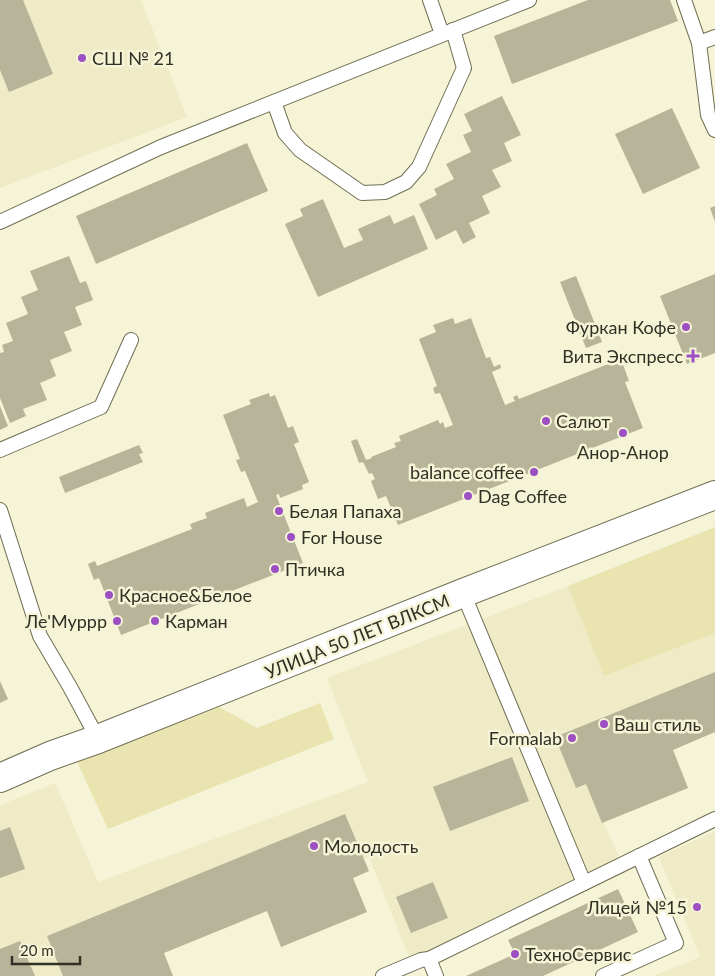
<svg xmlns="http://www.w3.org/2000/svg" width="715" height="976" viewBox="0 0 715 976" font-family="Lato,sans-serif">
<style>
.built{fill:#eeebc6}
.green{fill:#e9e4b0}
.building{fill:#b7b499}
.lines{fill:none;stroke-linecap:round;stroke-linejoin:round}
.service-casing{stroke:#706e54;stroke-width:16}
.tertiary-casing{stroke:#706e54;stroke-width:30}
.service{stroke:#fff;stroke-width:14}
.tertiary{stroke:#fff;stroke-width:28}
.poi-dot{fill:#9c50c1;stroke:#f6f4d7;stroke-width:2}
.labels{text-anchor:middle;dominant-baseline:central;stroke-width:5;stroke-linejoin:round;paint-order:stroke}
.poi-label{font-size:18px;fill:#313025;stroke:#f6f4d7;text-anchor:start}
.street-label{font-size:18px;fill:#313025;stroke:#f6f4d7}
</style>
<rect width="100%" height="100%" fill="#f6f4d7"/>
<g class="built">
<polygon points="0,0 141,0 187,117 0,188"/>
<polygon points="568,586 604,676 715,633 715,732 586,784 626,872 444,960 414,970 369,857 85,976 0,976 0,805 55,783 98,882 368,782 327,678"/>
<polygon points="715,831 715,976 653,976 700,957 659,857"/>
</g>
<g class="green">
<polygon points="715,527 715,633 604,676 568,586"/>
<polygon points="320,703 334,739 108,829 77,762 219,707 257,728"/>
</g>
<g class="building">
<polygon points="0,0 23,0 53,74 9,92 0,70"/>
<polygon points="588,0 670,0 678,21 512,84 494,36"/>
<polygon points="502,96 521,135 504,143 512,161 492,170 501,187 482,196 490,213 469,223 476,237 463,244 456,230 436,240 419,204 437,195 434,189 454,179 446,164 471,152 463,135 472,131 464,114"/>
<polygon points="672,108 700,168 643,194 615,134"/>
<polygon points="247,143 268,191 96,264 76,216"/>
<polygon points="323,199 344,248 363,240 358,229 390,215 394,224 414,215 428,249 318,297 285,224 303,216 300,209"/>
<polygon points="715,206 715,222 710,208"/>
<polygon points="69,256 80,283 86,281 93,300 75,307 82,325 64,332 72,351 50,360 56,376 40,383 47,400 23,409 26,416 10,423 0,398 0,353 4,352 2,345 13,341 6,323 28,314 21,297 38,290 30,271"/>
<polygon points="715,274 715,353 687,364 660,296"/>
<polygon points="576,276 602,342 586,348 560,282"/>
<polygon points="453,318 455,324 471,318 486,358 490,357 494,367 500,364 501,368 492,372 505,405 515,401 513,397 517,395 519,399 621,359 629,381 625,382 643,428 398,525 386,496 378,499 371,481 375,479 372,473 369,474 363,462 359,463 351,441 357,439 366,460 372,458 371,457 396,447 394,443 401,441 399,436 438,420 440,424 443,422 445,428 453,425 440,393 435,394 433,388 437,386 419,339 436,332 433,325"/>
<polygon points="269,393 270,397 275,395 288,428 293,426 299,442 294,444 309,482 302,485 303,489 280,498 279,494 276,495 303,563 121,635 99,578 94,580 88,564 95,561 97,566 192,529 190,524 207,518 205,513 244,498 247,507 258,502 245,471 241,472 236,460 240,459 223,415 251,404 249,400"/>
<polygon points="0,406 8,426 0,430"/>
<polygon points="139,445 143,453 139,454 143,462 65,493 59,477"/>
<polygon points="715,672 715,732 673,750 688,788 602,823 586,784 576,788 555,737"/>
<polygon points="0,681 8,699 0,703"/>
<polygon points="512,757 529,801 450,831 433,787"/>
<polygon points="345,814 369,871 353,878 367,912 281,947 267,911 164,953 173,976 63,976 47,936"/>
<polygon points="10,827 25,869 0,878 0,831"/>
<polygon points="433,882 448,918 411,933 396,897"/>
<polygon points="618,889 638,932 543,976 466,976 515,954 508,940"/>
<polygon points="20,941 35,976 0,976 0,949"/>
</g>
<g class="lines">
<defs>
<g id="service">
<polyline points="430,0 442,34"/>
<polyline points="684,0 699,43 708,115 715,130"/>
<polyline points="699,43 715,37"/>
<polyline points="274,102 285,133 300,150 362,193 385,192 406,182 419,167 464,68 453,30"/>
<polyline points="0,222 161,147 529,0"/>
<polyline points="0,450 101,407 131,340"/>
<polyline points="0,510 40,636 70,687 98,739"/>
<polyline points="463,593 584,883"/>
<polyline points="383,976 421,960 429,959"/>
<polyline points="436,976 429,959 715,819"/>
<polyline points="603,976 676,943 639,856"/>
</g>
<polyline id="tertiary" points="0,778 50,756 98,739 463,593 715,495"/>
</defs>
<use href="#service" class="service-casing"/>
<use href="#tertiary" class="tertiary-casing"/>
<use href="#service" class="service"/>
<use href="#tertiary" class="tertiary"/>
</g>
<g class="poi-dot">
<circle cx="82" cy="58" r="5"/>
<circle cx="686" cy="327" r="5"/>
<path d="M690.5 348.5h5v5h5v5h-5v5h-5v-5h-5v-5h5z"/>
<circle cx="546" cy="421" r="5"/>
<circle cx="623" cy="433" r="5"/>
<circle cx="534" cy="472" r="5"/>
<circle cx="468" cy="496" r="5"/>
<circle cx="279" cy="511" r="5"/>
<circle cx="291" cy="537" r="5"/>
<circle cx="275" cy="569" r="5"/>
<circle cx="109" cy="595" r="5"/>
<circle cx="117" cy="621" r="5"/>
<circle cx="155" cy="621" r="5"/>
<circle cx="604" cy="724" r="5"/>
<circle cx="572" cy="738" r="5"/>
<circle cx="314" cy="846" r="5"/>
<circle cx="697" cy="907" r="5"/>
<circle cx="515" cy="954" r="5"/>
</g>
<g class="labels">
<g class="poi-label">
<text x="92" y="58">СШ № 21</text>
<text x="676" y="327" text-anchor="end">Фуркан Кофе</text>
<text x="683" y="356" text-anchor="end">Вита Экспресс</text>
<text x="556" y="421">Салют</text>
<text x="623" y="452" text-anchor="middle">Анор-Анор</text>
<text x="524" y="472" text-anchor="end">balance coffee</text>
<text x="478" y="496">Dag Coffee</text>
<text x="289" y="511">Белая Папаха</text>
<text x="301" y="537">For House</text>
<text x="285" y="569">Птичка</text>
<text x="119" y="595">Красное&amp;Белое</text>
<text x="107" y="621" text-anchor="end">Ле'Муррр</text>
<text x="165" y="621">Карман</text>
<text x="614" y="724">Ваш стиль</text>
<text x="562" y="738" text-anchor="end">Formalab</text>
<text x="324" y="846">Молодость</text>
<text x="687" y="907" text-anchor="end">Лицей №15</text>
<text x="525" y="954">ТехноСервис</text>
</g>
<g class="street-label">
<text transform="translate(357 636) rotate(-22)">УЛИЦА 50 ЛЕТ ВЛКСМ</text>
</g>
</g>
<path d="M12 956v8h68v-8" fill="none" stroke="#313025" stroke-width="2.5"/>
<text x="20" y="956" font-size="15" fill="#313025" stroke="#f6f4d7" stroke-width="4" paint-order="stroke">20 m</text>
</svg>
